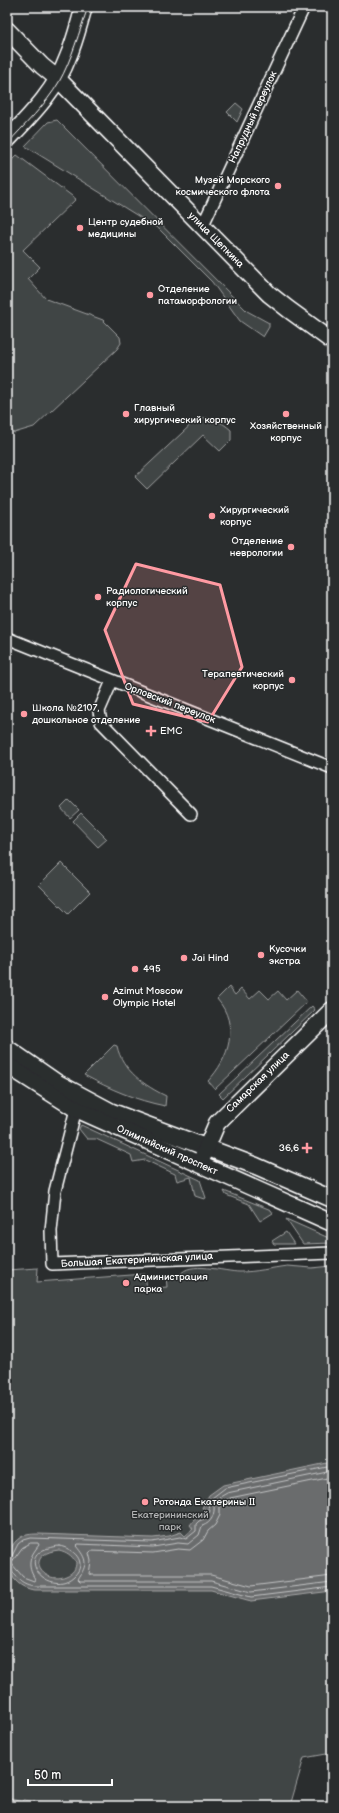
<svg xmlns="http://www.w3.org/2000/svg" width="339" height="1813" viewBox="0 0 339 1813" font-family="'Balsamiq Sans',sans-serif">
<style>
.green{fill:#414445;stroke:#a0a2a2}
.water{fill:#6a6c6d;stroke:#a6a7a7;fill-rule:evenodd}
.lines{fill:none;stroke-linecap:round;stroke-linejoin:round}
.shore{stroke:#c3c4c5;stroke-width:1}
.street-casing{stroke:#fff;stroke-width:14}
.secondary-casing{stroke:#fff;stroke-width:19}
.street{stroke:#2a2d2e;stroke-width:11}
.secondary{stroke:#2a2d2e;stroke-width:16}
.tram{stroke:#fff;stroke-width:1}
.marked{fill:#ff9aa2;fill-opacity:0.2;stroke:#ff9aa2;stroke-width:3;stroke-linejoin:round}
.poi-dot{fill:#ff9aa2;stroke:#2a2d2e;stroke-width:1.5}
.labels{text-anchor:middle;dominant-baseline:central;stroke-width:3;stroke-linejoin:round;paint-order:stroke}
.street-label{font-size:10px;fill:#fff;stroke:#2a2d2e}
.poi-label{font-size:10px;fill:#fff;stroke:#2a2d2e;text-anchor:start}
.park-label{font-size:10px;fill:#b3b4b5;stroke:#2a2d2e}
</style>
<rect width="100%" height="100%" fill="#2a2d2e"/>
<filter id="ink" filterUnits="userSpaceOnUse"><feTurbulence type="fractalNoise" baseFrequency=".025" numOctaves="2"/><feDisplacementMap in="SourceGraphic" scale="8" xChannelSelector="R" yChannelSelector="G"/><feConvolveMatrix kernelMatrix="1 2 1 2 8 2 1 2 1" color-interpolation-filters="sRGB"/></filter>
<g filter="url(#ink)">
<g class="green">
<polygon points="236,103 243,109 237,122 227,112"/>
<polygon points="57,120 247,311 269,323 269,327 263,337 240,321 212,282 159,229 25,146 48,122"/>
<polygon points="17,155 76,199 23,250 40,267 28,279 46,299 103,320 120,337 121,343 117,349 34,427 14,433 7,425 7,337 11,324 7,319 7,165"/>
<path d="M198,418C211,417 221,421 231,430V440L220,451L203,435L147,489L135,477Z"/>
<polygon points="69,800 79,810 70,818 61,808"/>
<polygon points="81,813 107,839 98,847 73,821"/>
<polygon points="61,863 90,892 68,914 39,885"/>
<path d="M229,987L235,995L241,989L250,999L260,990L269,999L278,991L286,1000L297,990L307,1002L215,1089L208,1081C229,1059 240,1025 217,999Z"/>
<polygon points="312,1006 315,1010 223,1098 219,1094"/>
<path d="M114,1045L117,1046C122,1070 145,1086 166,1096L165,1106C135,1100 110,1089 84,1075Z"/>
<polygon points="81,1125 200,1180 206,1198 204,1199 195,1196 191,1177 177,1181 175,1174 145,1160 133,1162 131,1155 96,1139 87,1139 79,1129"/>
<polygon points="224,1191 271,1210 273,1213 260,1221 249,1204 226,1195"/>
<polygon points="286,1219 331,1239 332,1243 303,1244"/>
<polygon points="286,1232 294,1244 274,1244 272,1241"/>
<path d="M287,1266L312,1268L332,1266V1753L304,1758L290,1806H71L23,1800L22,1802L7,1798V1270L38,1268L37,1282L145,1274L147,1289L167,1287L166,1276L180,1275C189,1260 224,1272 240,1272C256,1272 271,1268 287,1266Z"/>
</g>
<path class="water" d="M332,1462V1591L251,1601L211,1590H35C5,1587 0,1550 21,1537C27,1534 34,1534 39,1534L153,1538L169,1536L181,1532L185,1536L193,1529L190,1525L198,1515L202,1517L206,1510L202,1508L209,1495L223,1485ZM59,1550C67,1552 71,1555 76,1562C76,1569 73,1573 66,1576C43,1586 22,1554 59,1550Z"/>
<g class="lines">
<g class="shore">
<path d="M332,1471L227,1493L220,1497L214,1504C215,1514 212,1523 202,1526L199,1535L188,1544L178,1543L153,1547L78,1544L76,1546C87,1559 88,1564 78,1579L80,1581H211L251,1592L332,1582"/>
<polyline points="332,1477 230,1498 220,1506 220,1515 215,1525 208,1531 203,1540 190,1550 178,1549 153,1553 91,1551 89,1553 91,1561 89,1574 91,1575 211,1575 251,1586 332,1576"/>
<path d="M31,1543H38L39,1545C30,1556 26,1565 35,1579L34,1581L23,1577L11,1563L22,1548Z"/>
<path d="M59,1546C73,1548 89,1562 74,1576C49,1600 7,1551 59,1546Z"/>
<polyline points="7,1557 12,1556 18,1544 23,1540 30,1538 152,1542 180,1537 186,1539 196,1531 196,1524 199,1521 206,1518 210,1511 208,1505 212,1498 225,1488 332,1466"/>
<path d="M7,1569C16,1571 16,1584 35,1586H211L251,1597L332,1587"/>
</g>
<defs>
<g id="street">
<polyline points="202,227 304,7"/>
<polyline points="7,638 332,768"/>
<polyline points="112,681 99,711 101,722 191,814"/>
<polyline points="76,1109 55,1191 51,1231 52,1264 332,1253"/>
</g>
<g id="secondary">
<polyline points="7,30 42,66 58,79 269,294 288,309 332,341"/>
<path d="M7,140C31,115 56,90 68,57C75,41 79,23 84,7"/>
<polyline points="7,1048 56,1082 112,1112 256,1166 332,1199"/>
<polyline points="7,1065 76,1109 332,1223"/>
<polyline points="203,1156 217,1123 332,1010"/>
</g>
</defs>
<use href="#street" class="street-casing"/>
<use href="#secondary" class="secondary-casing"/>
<use href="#street" class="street"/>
<use href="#secondary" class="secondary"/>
<path class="tram" d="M7,144C25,124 45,106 59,82C72,59 79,32 88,7"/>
</g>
</g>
<path class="marked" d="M136,564L220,585L242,667L208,722L133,704L105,630Z"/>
<g class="poi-dot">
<circle cx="278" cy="186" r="4"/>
<circle cx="80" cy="228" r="4"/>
<circle cx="150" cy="295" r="4"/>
<circle cx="126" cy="414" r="4"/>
<circle cx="286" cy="414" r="4"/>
<circle cx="212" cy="516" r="4"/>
<circle cx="291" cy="547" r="4"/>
<circle cx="98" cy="597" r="4"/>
<circle cx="292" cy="680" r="4"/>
<circle cx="24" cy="714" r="4"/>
<path d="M149 725h4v4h4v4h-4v4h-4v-4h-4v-4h4z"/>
<circle cx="261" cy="955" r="4"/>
<circle cx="184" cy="958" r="4"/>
<circle cx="135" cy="969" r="4"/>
<circle cx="105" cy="997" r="4"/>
<path d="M305 1142h4v4h4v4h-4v4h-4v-4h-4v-4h4z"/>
<circle cx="126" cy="1283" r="4"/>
<circle cx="145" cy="1502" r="4"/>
</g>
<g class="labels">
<g class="street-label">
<text transform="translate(253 117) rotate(-65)">Напрудный переулок</text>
<text transform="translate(216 240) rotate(45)">улица Щепкина</text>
<text transform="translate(170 703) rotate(21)">Орловский переулок</text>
<text transform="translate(258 1082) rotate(-44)">Самарская улица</text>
<text transform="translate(167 1150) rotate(24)">Олимпийский проспект</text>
<text transform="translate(137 1260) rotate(-3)">Большая Екатерининская улица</text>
</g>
<g class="poi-label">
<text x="270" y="180" text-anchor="end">Музей Морского<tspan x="270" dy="12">космического флота</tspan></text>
<text x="88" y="222">Центр судебной<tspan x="88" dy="12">медицины</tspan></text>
<text x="158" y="289">Отделение<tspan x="158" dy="12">патаморфологии</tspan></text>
<text x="134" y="408">Главный<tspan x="134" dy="12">хирургический корпус</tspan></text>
<text x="286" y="426" text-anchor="middle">Хозяйственный<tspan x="286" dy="12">корпус</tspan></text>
<text x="220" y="510">Хирургический<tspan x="220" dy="12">корпус</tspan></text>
<text x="283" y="541" text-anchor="end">Отделение<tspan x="283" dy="12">неврологии</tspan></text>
<text x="106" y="591">Радиологический<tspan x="106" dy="12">корпус</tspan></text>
<text x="284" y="674" text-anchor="end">Терапевтический<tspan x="284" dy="12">корпус</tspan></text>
<text x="32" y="708">Школа №2107,<tspan x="32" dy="12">дошкольное отделение</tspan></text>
<text x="160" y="731">EMC</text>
<text x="269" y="949">Кусочки<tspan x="269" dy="12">экстра</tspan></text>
<text x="192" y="958">Jai Hind</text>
<text x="143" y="969">495</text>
<text x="113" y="991">Azimut Moscow<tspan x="113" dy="12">Olympic Hotel</tspan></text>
<text x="299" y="1148" text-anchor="end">36,6</text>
<text x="134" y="1277">Администрация<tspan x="134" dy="12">парка</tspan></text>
<text x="153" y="1502">Ротонда Екатерины II</text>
</g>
<g class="park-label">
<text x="170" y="1515">Екатерининский<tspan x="170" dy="12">парк</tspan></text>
</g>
</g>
<rect width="339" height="1813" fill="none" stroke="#2a2d2e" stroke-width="24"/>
<rect x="12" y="12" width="315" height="1789" fill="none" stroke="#fff" stroke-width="1.5" filter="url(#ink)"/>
<path d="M28 1779v6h84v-6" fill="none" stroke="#ffffff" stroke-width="2"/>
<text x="34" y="1779" font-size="12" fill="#ffffff" stroke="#2a2d2e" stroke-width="3" paint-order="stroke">50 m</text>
</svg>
